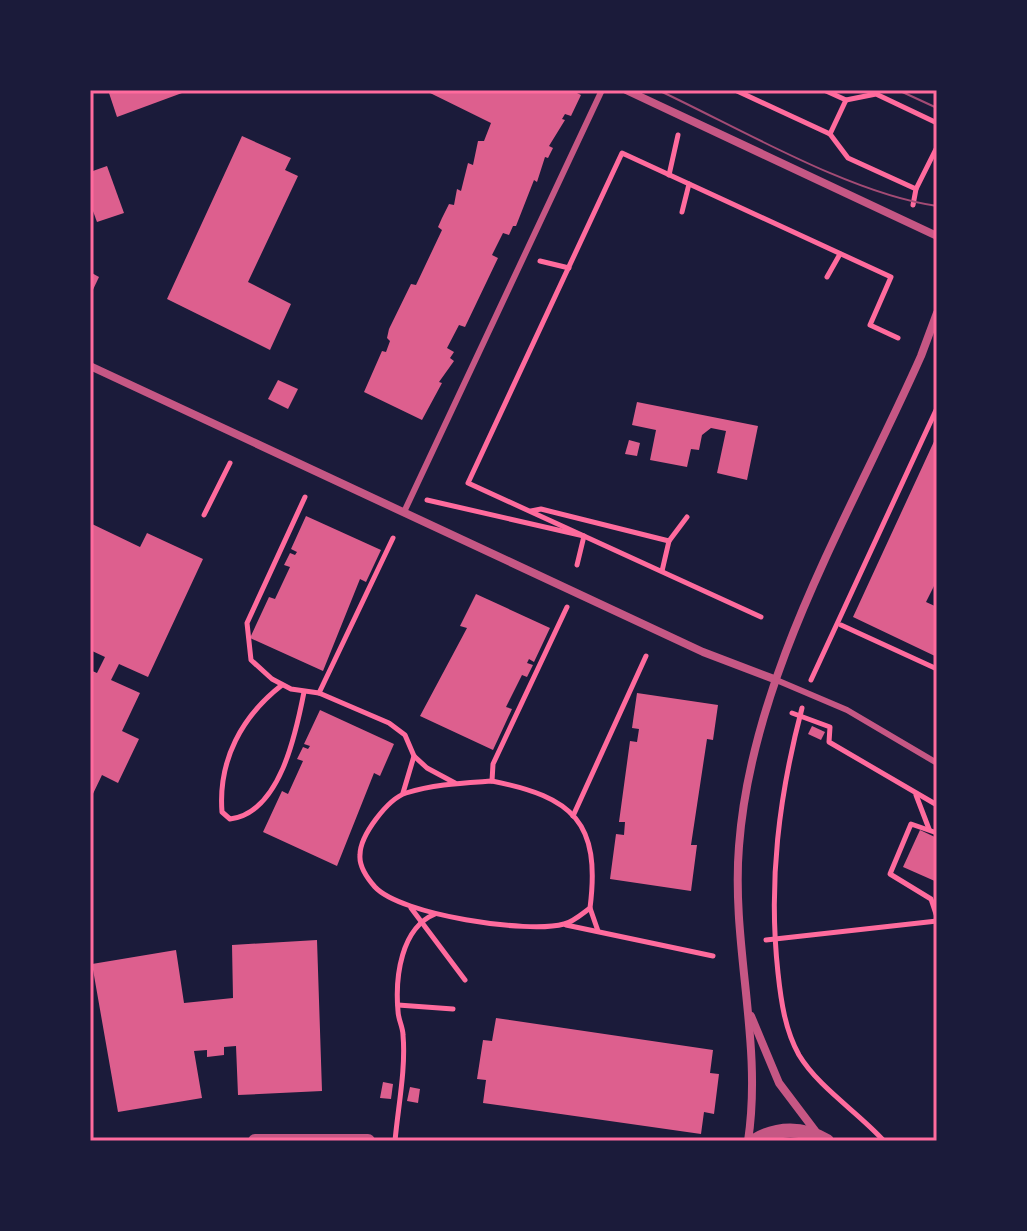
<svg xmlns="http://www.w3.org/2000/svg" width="1027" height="1231" viewBox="0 0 1027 1231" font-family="Jost,sans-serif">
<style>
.building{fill:#dd5f8e}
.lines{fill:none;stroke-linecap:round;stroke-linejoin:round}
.path{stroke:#ff6b9d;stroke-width:5}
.service{stroke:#c65784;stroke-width:6}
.minor{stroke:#c65784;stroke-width:8}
.tertiary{stroke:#c65784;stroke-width:14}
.tram{stroke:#a44b75;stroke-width:2}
.neatline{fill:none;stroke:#ff6b9d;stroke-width:3}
</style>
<rect width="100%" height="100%" fill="#1b1b3a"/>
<g class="building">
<polygon points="108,90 181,90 182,93 117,117"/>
<polygon points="424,90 571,90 581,95 571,116 565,114 562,119 565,120 549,146 553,148 548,158 545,157 537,182 534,180 516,226 513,226 509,235 503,233 492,255 498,258 465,327 459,325 447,348 454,352 450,358 454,361 439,382 442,383 422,420 364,392 382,351 386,352 390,341 387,338 389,329 411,284 416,285 442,230 438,227 442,218 449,204 454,205 457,189 461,191 468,163 473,165 478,141 484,141 491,123"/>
<polygon points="242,136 291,158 285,170 298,176 248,282 291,304 270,350 167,299"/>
<polygon points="107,166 124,213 97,222 90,203 90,172"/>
<polygon points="90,272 99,277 90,296"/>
<polygon points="278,380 298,389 288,409 268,399"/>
<polygon points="637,402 758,426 747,480 717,473 726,431 711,428 702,435 699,450 691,449 687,467 650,460 656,430 632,425"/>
<polygon points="937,435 937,580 926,602 937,607 937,657 853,617"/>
<polygon points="629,440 640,443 637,456 625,454"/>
<polygon points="306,516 381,550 366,582 360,579 323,671 250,638 269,597 275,599 290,567 284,565 290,553 295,555 297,552 291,549"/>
<polygon points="90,523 140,547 147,533 203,559 148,677 119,664 111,680 140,693 122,731 139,739 118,783 102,775 90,800 90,670 97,673 105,657 90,650"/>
<polygon points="476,594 550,628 534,662 529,659 527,663 533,665 527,677 522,675 506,707 512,709 493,750 420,716 467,628 460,626"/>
<polygon points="637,693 718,705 713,740 707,739 691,845 697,845 691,891 610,879 616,834 624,835 625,822 619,822 630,741 637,742 639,729 632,728"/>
<polygon points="320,710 394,744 380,776 374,773 337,866 263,832 282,791 288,794 303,761 297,759 303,747 308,749 310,746 304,744"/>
<polygon points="812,726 825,732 821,740 808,734"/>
<polygon points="920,830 937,838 937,882 903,867"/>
<polygon points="317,940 322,1091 238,1095 236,1046 224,1047 224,1055 207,1057 207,1050 194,1051 202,1098 118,1112 92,964 176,950 184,1003 233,998 232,945"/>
<polygon points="496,1018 713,1050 710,1073 719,1074 714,1114 704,1112 701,1134 483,1103 486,1080 477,1079 483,1040 492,1041"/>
<polygon points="383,1082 393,1084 391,1099 380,1098"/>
<polygon points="410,1087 420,1089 418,1103 407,1101"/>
</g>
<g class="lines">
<g class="path">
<polyline points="735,90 830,134 848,158 916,189"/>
<polyline points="824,90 846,100 876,94 937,123"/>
<polyline points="830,134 846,100"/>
<polyline points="669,175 678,135"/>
<polyline points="913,205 916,189 937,147"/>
<polyline points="682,212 689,184"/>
<polyline points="540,261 569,268"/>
<polyline points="827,277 840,254"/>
<polyline points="305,497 247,623 251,660 272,679 291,689 319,693 389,723 405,735 414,756 427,768 455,783"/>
<polyline points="427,500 584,536 577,565"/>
<polyline points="531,511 541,509 669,541 687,517"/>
<polyline points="204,515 230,463"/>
<polyline points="662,571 669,541"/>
<polyline points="761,617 468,483 622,153 891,277 870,325 898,338"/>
<polyline points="841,625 937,669"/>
<polyline points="811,680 937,408"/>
<path d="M282,685C242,716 218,760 222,812L230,819C280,813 296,733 304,692"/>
<polyline points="319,693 393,538"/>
<path d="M802,708C779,796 768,882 778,973C781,1001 785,1030 799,1055C819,1088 858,1112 884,1141"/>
<polyline points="792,713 830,727 829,742 937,805"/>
<path d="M492,781C573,797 601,822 590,908C583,913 573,922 564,924C528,934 401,915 375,887C368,879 359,866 360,855C360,835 388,799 406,793C434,784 463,783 492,781Z"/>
<polyline points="492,781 493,764 567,607"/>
<polyline points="403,793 414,756"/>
<polyline points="916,795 929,829"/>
<polyline points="573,816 646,656"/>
<polyline points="937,833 911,824 890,874 931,899 937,917"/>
<polyline points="411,908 465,980"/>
<polyline points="590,908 598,931"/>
<polyline points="566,925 713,956"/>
<polyline points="766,940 937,921"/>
<polyline points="398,1005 453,1009"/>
<path d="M395,1141C398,1107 406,1069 403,1035C403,1027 398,1019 398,1011C395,977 401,928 435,914"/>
</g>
<g class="service">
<polyline points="404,512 602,90"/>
<polyline points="774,679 847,710 937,763"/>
</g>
<g class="minor">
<polyline points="626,90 937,236"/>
<polyline points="90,366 703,652 774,679"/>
<polyline points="751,1016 779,1083 819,1136"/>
<path d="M748,1141C763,1043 731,945 739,846C752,674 852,512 921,356L937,313"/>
</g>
<g class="tertiary">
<polyline points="255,1141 368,1141"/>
<path d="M754,1141C777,1127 803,1127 827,1141"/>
</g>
<g class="tram">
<path d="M658,90C739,128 851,194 937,206"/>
<polyline points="898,90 937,108"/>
</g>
</g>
<rect width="1027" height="1231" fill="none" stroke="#1b1b3a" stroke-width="184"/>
<rect x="92" y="92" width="843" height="1047" class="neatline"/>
</svg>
